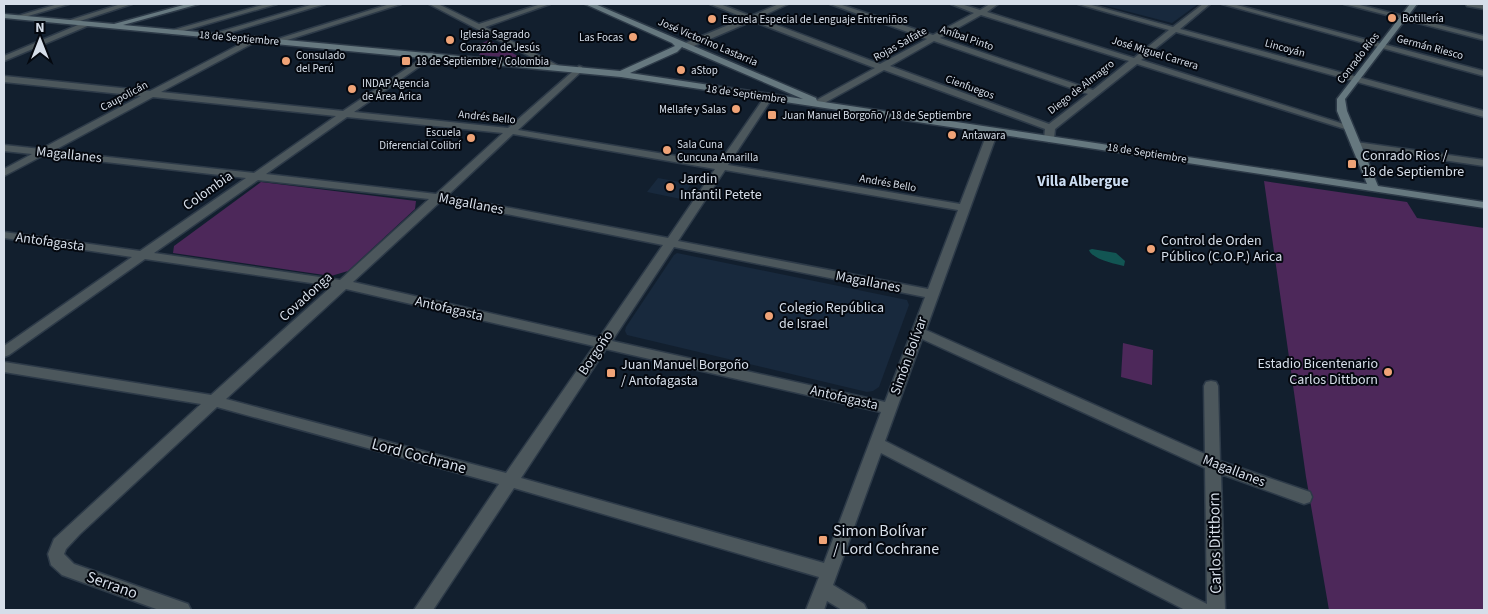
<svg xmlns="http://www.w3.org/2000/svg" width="1488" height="614" viewBox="0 0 1488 614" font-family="'Source Sans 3',sans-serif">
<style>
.built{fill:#18293d}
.green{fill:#4d285a}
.water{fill:#125553}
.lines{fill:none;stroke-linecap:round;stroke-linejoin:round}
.minor-casing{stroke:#2d3a48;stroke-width:3}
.tertiary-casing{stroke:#2d3a48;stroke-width:3}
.secondary-casing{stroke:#2d3a48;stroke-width:3}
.minor{fill:#4c575c;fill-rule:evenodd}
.tertiary{fill:#4c575c;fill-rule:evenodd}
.secondary{fill:#66787f;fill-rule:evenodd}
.poi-dot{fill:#efa377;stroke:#04080f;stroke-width:2}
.labels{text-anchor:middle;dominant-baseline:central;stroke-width:4;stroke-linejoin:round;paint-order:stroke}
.far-poi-label{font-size:11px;fill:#d6dee9;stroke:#04080f;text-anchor:start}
.far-street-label{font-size:11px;fill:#d6dee9;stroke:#04080f}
.street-label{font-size:14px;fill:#d6dee9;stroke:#04080f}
.poi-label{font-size:14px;fill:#d6dee9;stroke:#04080f;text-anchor:start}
.neighbourhood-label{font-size:15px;font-weight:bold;fill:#cbdcf1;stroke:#04080f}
.near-street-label{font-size:16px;fill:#d6dee9;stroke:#04080f}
.near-poi-label{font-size:16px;fill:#d6dee9;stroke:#04080f;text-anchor:start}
</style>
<rect width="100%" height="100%" fill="#121f2e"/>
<g class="built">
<polygon points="1099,4 1198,4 1172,23"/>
<polygon points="658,178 691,184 681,199 647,192"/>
<polygon points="677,253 907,300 909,305 879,387 873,391 867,392 627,335 625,331 626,327 674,255"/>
</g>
<g class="green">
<polygon points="489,40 523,59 479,55 484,47 480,44"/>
<polygon points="1264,181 1407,202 1417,218 1484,228 1484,610 1329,610 1306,477"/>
<polygon points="261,182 416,201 415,209 348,271 331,276 173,253 174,246"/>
<polygon points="1123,343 1153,350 1152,385 1121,377"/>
</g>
<path class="water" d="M1092,249L1116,253L1125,261L1124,266C1115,264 1092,259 1089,250Z"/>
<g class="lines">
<defs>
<g id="minor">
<polygon points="58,4 69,4 18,19 14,17"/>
<polygon points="121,4 132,4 71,24 64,22"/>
<polygon points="266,4 277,4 173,34 166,32"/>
<polygon points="314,4 325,4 212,38 205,36"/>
<polygon points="390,4 401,4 278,43 271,41"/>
<polygon points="429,4 438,4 479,24 541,4 550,4 485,27 561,67 554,69"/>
<path d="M710,4H720L751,16L779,4H788L758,18L880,64L927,39L830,4H839L933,35L974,13L951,4H961L980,10L990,4H998L987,12L1134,58L1169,30L1078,4H1088L1173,27L1203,4H1210L1180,29L1484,111V117L1176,32L1141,60L1353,127L1351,129H1345L1137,64L1055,129L1054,139L1049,142L1044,139L1045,129L884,70L819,106H813V102L875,68L752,21L689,48H683V44L745,18ZM981,15L1129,61L1093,90L940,38ZM934,41L1088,94L1049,124L890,66Z"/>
<polygon points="1344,4 1356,4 1484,36 1484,40"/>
<polygon points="1466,4 1484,5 1484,9 1467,6"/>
<polygon points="85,22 92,24 4,61 4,56"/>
<path d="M254,37H257V41L161,92L343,111L430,53H433V57L354,112L508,128L579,66L582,67V71L518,130L719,163L766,95L769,94L773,97L728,165L960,204L988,131L990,129H996L998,131L926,330L1205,454L1204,386L1206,382L1211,381L1216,382L1218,386L1220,461L1310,492L1312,497L1310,502L1304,504L1221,474L1225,610H1185L881,453L833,585L864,604L867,610H842L827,601L824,610H806L819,577L514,488L433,610H414L499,484L217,407L80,534L66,549L64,554L74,564L188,604L191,610H159L62,575L51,565L48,554L54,539L201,404L4,372V362L211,395L332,286L145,259L9,355L4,357V346L132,257L4,238V232L140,251L246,178L44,155L4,176V169L32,154L4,151V145L41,149L141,96L4,82V76L150,91ZM153,97L336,116L254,173L53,151ZM347,117L503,133L436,194L266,174ZM513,134L715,169L668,238L447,196ZM725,170L958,210L928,289L678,241ZM258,180L429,199L340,280L154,253ZM441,201L663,245L599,338L353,282ZM674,247L925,297L885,402L612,341ZM346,289L594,346L506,473L226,399ZM922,339L1205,468L1207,604L885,441ZM606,349L881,412L824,563L521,478Z"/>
<polygon points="1356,142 1484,160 1484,166 1353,147 1351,145"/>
</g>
<polygon id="tertiary" points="1222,4 1233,4 1484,71 1484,76"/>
<path id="secondary" d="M187,4H199L123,25L620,71L675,46L672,43L585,4H595L816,98L817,101L1367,184L1337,111V99L1410,4H1417L1345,99L1347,111L1378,186L1484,202V208L621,77L4,18V14L114,24ZM682,47L803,99L630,73L677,52Z"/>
</defs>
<use href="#minor" class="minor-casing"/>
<use href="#tertiary" class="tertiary-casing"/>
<use href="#secondary" class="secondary-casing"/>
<use href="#minor" class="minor"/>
<use href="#tertiary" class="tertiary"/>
<use href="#secondary" class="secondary"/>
</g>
<g class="poi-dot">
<circle cx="1392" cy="18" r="5"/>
<circle cx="712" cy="19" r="5"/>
<circle cx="633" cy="37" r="5"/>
<circle cx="450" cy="40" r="5"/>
<circle cx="286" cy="61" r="5"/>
<rect x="401" y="56" width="10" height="10" rx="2.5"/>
<circle cx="681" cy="70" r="5"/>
<circle cx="352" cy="89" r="5"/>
<circle cx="736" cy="109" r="5"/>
<rect x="767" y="110" width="10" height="10" rx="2.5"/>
<circle cx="952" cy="135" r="5"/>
<circle cx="471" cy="138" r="5"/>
<circle cx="667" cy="150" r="5"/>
<rect x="1347" y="159" width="10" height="10" rx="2.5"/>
<circle cx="670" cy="187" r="5"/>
<circle cx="1151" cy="249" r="5"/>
<circle cx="769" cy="316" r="5"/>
<circle cx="1388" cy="372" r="5"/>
<rect x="606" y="368" width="10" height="10" rx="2.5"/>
<rect x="818" y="535" width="10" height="10" rx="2.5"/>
</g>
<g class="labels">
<g class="far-poi-label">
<text x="1402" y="18">Botillería</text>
<text x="722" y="19">Escuela Especial de Lenguaje Entreniños</text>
<text x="460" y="34">Iglesia Sagrado<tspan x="460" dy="13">Corazón de Jesús</tspan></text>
<text x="623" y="37" text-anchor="end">Las Focas</text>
<text x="296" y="55">Consulado<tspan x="296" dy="13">del Perú</tspan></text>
<text x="416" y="61">18 de Septiembre / Colombia</text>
<text x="691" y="70">aStop</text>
<text x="362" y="83">INDAP Agencia<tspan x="362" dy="13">de Área Arica</tspan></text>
<text x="726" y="109" text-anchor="end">Mellafe y Salas</text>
<text x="782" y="115">Juan Manuel Borgoño / 18 de Septiembre</text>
<text x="461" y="132" text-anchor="end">Escuela<tspan x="461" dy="13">Diferencial Colibrí</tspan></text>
<text x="962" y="135">Antawara</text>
<text x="677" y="144">Sala Cuna<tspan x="677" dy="13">Cuncuna Amarilla</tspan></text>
</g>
<g class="far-street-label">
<text transform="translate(239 38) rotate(5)">18 de Septiembre</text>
<text transform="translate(967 38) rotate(19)">Aníbal Pinto</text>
<text transform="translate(708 42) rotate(23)">José Victorino Lastarria</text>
<text transform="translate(900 44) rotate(-29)">Rojas Salfate</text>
<text transform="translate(1430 47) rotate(15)">Germán Riesco</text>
<text transform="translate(1285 48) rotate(15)">Lincoyán</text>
<text transform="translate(1155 53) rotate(17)">José Miguel Carrera</text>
<text transform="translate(1358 58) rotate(-52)">Conrado Ríos</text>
<text transform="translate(970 87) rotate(20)">Cienfuegos</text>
<text transform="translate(1081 87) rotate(-38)">Diego de Almagro</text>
<text transform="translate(746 94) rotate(8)">18 de Septiembre</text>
<text transform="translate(124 96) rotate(-28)">Caupolicán</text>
<text transform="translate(487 117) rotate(6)">Andrés Bello</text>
<text transform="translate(1147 153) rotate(9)">18 de Septiembre</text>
<text transform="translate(888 183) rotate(10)">Andrés Bello</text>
</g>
<g class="street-label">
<text transform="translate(69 155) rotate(6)">Magallanes</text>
<text transform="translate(208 191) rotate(-35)">Colombia</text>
<text transform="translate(471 204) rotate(11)">Magallanes</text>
<text transform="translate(50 242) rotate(8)">Antofagasta</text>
<text transform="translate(868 282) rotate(11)">Magallanes</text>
<text transform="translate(306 297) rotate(-42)">Covadonga</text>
<text transform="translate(449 309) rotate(13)">Antofagasta</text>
<text transform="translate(596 353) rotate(-56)">Borgoño</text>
<text transform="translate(909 356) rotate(-70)">Simón Bolívar</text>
<text transform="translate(844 398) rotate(13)">Antofagasta</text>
<text transform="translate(1234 471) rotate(21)">Magallanes</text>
</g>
<g class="poi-label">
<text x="1362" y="156">Conrado Rios /<tspan x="1362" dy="16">18 de Septiembre</tspan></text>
<text x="680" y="179">Jardin<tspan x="680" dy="16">Infantil Petete</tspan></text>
<text x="1161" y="241">Control de Orden<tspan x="1161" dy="16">Público (C.O.P.) Arica</tspan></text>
<text x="779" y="308">Colegio República<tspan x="779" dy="16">de Israel</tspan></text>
<text x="1378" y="364" text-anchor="end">Estadio Bicentenario<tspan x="1378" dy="16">Carlos Dittborn</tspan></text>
<text x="621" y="365">Juan Manuel Borgoño<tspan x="621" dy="16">/ Antofagasta</tspan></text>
</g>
<g class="neighbourhood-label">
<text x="1083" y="181">Villa Albergue</text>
</g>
<g class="near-street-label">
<text transform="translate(419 456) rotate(15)">Lord Cochrane</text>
<text transform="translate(1215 543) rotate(-91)">Carlos Dittborn</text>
<text transform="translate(112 585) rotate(20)">Serrano</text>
</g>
<g class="near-poi-label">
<text x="833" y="531">Simon Bolívar<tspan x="833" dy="18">/ Lord Cochrane</tspan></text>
</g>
</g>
<rect width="1488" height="614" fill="none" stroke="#d6dee9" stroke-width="10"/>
<g transform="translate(40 40)" stroke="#04080f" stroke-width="4" paint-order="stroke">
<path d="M0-4L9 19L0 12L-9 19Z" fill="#d6dee9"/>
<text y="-8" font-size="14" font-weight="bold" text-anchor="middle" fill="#d6dee9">N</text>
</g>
</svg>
